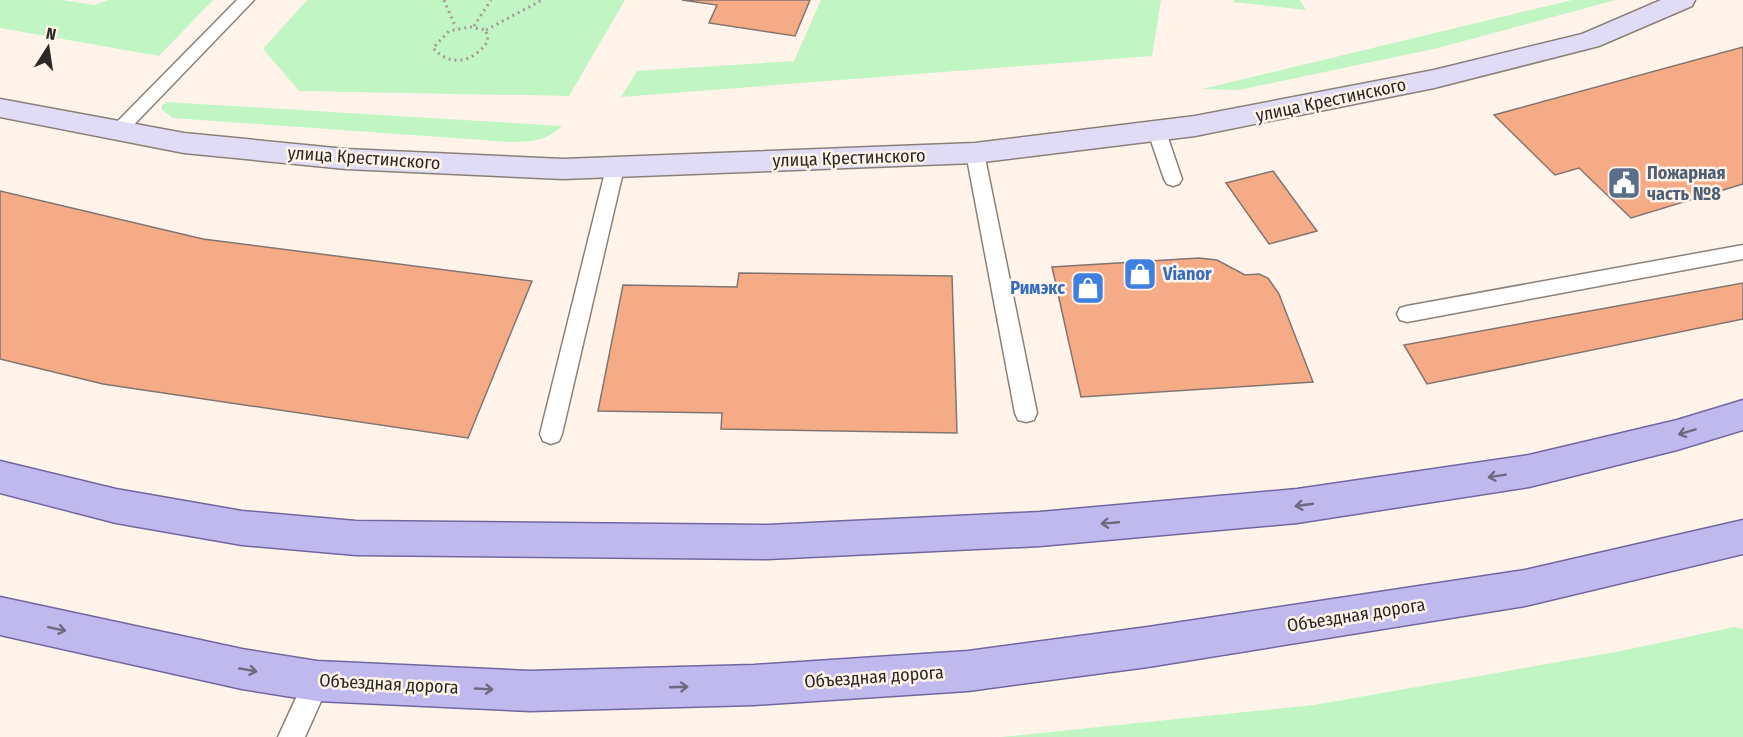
<svg xmlns="http://www.w3.org/2000/svg" width="1743" height="737" viewBox="0 0 1743 737" font-family="'Fira Sans Condensed',sans-serif">
<style>
.green{fill:#c1f6c4}
.building{fill:#f6ab87;stroke:#827570;stroke-width:1.5}
.lines{fill:none;stroke-linecap:round;stroke-linejoin:round}
.lane-casing{stroke:#8b8078;stroke-width:3}
.secondary-casing{stroke:#8b8078;stroke-width:3}
.primary-casing{stroke:#71679f;stroke-width:3}
.path{stroke:#a29a93;stroke-width:3;stroke-dasharray:2 4;stroke-linecap:butt}
.lane{fill:#fff;fill-rule:evenodd}
.secondary{fill:#e0dcf6;fill-rule:evenodd}
.primary{fill:#c0b9ee;fill-rule:evenodd}
.oneway{stroke:#6e697e}
.labels{text-anchor:middle;dominant-baseline:central;stroke-width:5;stroke-linejoin:round;paint-order:stroke}
.street-label{font-size:18px;fill:#2b2723;stroke:#fff3ea}
.service-label{font-size:18px;font-weight:bold;fill:#4e5e75;stroke:#fff3ea;text-anchor:start}
.shop-label{font-size:18px;font-weight:bold;fill:#366cbe;stroke:#fff3ea;text-anchor:start}
</style>
<rect width="100%" height="100%" fill="#fff3ea"/>
<g class="green">
<polygon points="0,0 61,0 95,5 108,0 213,0 159,56 0,28"/>
<polygon points="307,0 625,0 569,96 299,91 263,49"/>
<polygon points="821,0 1161,0 1152,56 621,97 637,71 794,61"/>
<polygon points="1234,0 1300,0 1306,10 1233,2"/>
<polygon points="1572,0 1616,0 1438,48 1239,90 1202,89"/>
<path d="M167,102L562,126C547,141 530,142 510,142L173,118L162,110V105Z"/>
<polygon points="1734,627 1743,629 1743,737 1001,737 1314,705 1621,651"/>
</g>
<g class="building">
<polygon points="682,0 810,0 795,36 709,23 717,5"/>
<polygon points="1743,47 1743,184 1631,218 1579,168 1555,175 1494,115"/>
<polygon points="1273,171 1317,231 1269,244 1226,183"/>
<polygon points="0,191 203,239 532,281 468,438 103,384 0,359"/>
<polygon points="1199,258 1217,260 1245,275 1259,274 1268,278 1279,294 1313,382 1081,397 1052,267"/>
<polygon points="739,273 952,276 957,433 721,429 722,413 598,411 623,285 737,287"/>
<polygon points="1743,283 1743,319 1427,384 1404,345"/>
</g>
<g class="lines">
<defs>
<g id="lane">
<polygon points="237,0 254,0 124,135 118,137 112,135 109,131 112,127"/>
<polygon points="1157,126 1163,128 1166,132 1182,179 1179,184 1173,186 1167,184 1164,179 1148,132 1151,128"/>
<polygon points="975,147 981,148 984,153 1037,413 1034,420 1026,422 1018,420 1015,413 966,153 969,148"/>
<polygon points="615,161 621,163 624,168 562,434 559,441 551,444 543,441 540,434 606,168 609,163"/>
<polygon points="1743,245 1743,259 1407,322 1400,320 1397,314 1400,308 1407,306"/>
<polygon points="317,668 326,672 330,681 305,737 278,737 308,672"/>
</g>
<polygon id="secondary" points="1661,0 1695,0 1692,6 1599,46 1434,88 1195,136 975,163 563,179 346,169 184,153 0,117 0,99 184,133 346,149 563,159 975,143 1195,116 1434,70 1582,34"/>
<g id="primary">
<polygon points="1743,400 1743,430 1677,450 1529,487 1297,523 1040,546 768,559 356,555 242,545 116,523 0,493 0,461 116,489 242,511 356,521 768,525 1040,512 1297,489 1529,455 1677,420"/>
<polygon points="1743,520 1743,554 1525,606 1148,667 968,691 754,705 530,711 317,701 242,689 0,635 0,597 242,649 317,661 530,671 754,665 968,651 1148,627 1525,570"/>
</g>
</defs>
<use href="#lane" class="lane-casing"/>
<use href="#secondary" class="secondary-casing"/>
<use href="#primary" class="primary-casing"/>
<g class="path">
<polyline points="444,0 456,28"/>
<polyline points="474,26 491,0"/>
<path d="M470,27L486,30L488,41C474,62 451,68 433,48L449,31Z"/>
<polyline points="486,30 542,0"/>
</g>
<use href="#lane" class="lane"/>
<use href="#secondary" class="secondary"/>
<use href="#primary" class="primary"/>
</g>
<defs><path id="oneway-shaft" d="M-6 0H5M1.5-3L5.5 0L1.5 3" fill="none" stroke-width="1.6" stroke-linecap="round" stroke-linejoin="round" transform="scale(1.5)"/></defs>
<g class="oneway">
<use href="#oneway-shaft" transform="translate(1687 432) rotate(163)"/>
<use href="#oneway-shaft" transform="translate(1497 476) rotate(171)"/>
<use href="#oneway-shaft" transform="translate(1304 505) rotate(172)"/>
<use href="#oneway-shaft" transform="translate(1110 523) rotate(175)"/>
<use href="#oneway-shaft" transform="translate(57 629) rotate(12)"/>
<use href="#oneway-shaft" transform="translate(248 670) rotate(10)"/>
<use href="#oneway-shaft" transform="translate(679 687) rotate(-2)"/>
<use href="#oneway-shaft" transform="translate(484 689) rotate(3)"/>
</g>
<defs>
<symbol id="civic-square" viewBox="-11 -11 22 22"><rect x="-9" y="-9" width="18" height="18" rx="4" fill="#5c6f8a" stroke="#fff3ea"/><path d="M-.6-6.5H3V-4.5H.6V-3L4-1V1h2V6H-6V1h2V-1L-.6-3ZM-1.2 2.5V6h2.4V2.5Z" fill="#fff"/></symbol>
<symbol id="shop-square" viewBox="-11 -11 22 22"><rect x="-9" y="-9" width="18" height="18" rx="4" fill="#3f7fe0" stroke="#fff3ea"/><path d="M-5-2.5h2.3a2.7 3.5 0 0 1 5.4 0H5L5.5 6h-11ZM-1.5-2.5h3a1.5 2.3 0 0 0-3 0Z" fill="#fff"/></symbol>
</defs>
<g fill-rule="evenodd">
<use href="#civic-square" x="1605" y="164" width="38" height="38"/>
<use href="#shop-square" x="1121" y="255" width="38" height="38"/>
<use href="#shop-square" x="1069" y="269" width="38" height="38"/>
</g>
<g class="labels">
<g class="street-label">
<text transform="translate(1331 100) rotate(-12)">улица Крестинского</text>
<text transform="translate(364 158) rotate(4)">улица Крестинского</text>
<text transform="translate(849 158) rotate(-2)">улица Крестинского</text>
<text transform="translate(1356 615) rotate(-9)">Объездная дорога</text>
<text transform="translate(874 677) rotate(-4)">Объездная дорога</text>
<text transform="translate(389 684) rotate(3)">Объездная дорога</text>
</g>
<g class="service-label">
<text x="1647" y="173">Пожарная<tspan x="1647" dy="21">часть №8</tspan></text>
</g>
<g class="shop-label">
<text x="1163" y="274">Vianor</text>
<text x="1065" y="288" text-anchor="end">Римэкс</text>
</g>
</g>
<g transform="translate(48 48) rotate(12)" stroke="#fff3ea" stroke-width="4.5" paint-order="stroke">
<path d="M0-4.5L10 22L0 15L-10 22Z" fill="#2b2723"/>
<text y="-9" font-size="16" font-weight="bold" text-anchor="middle" fill="#2b2723">N</text>
</g>
</svg>
